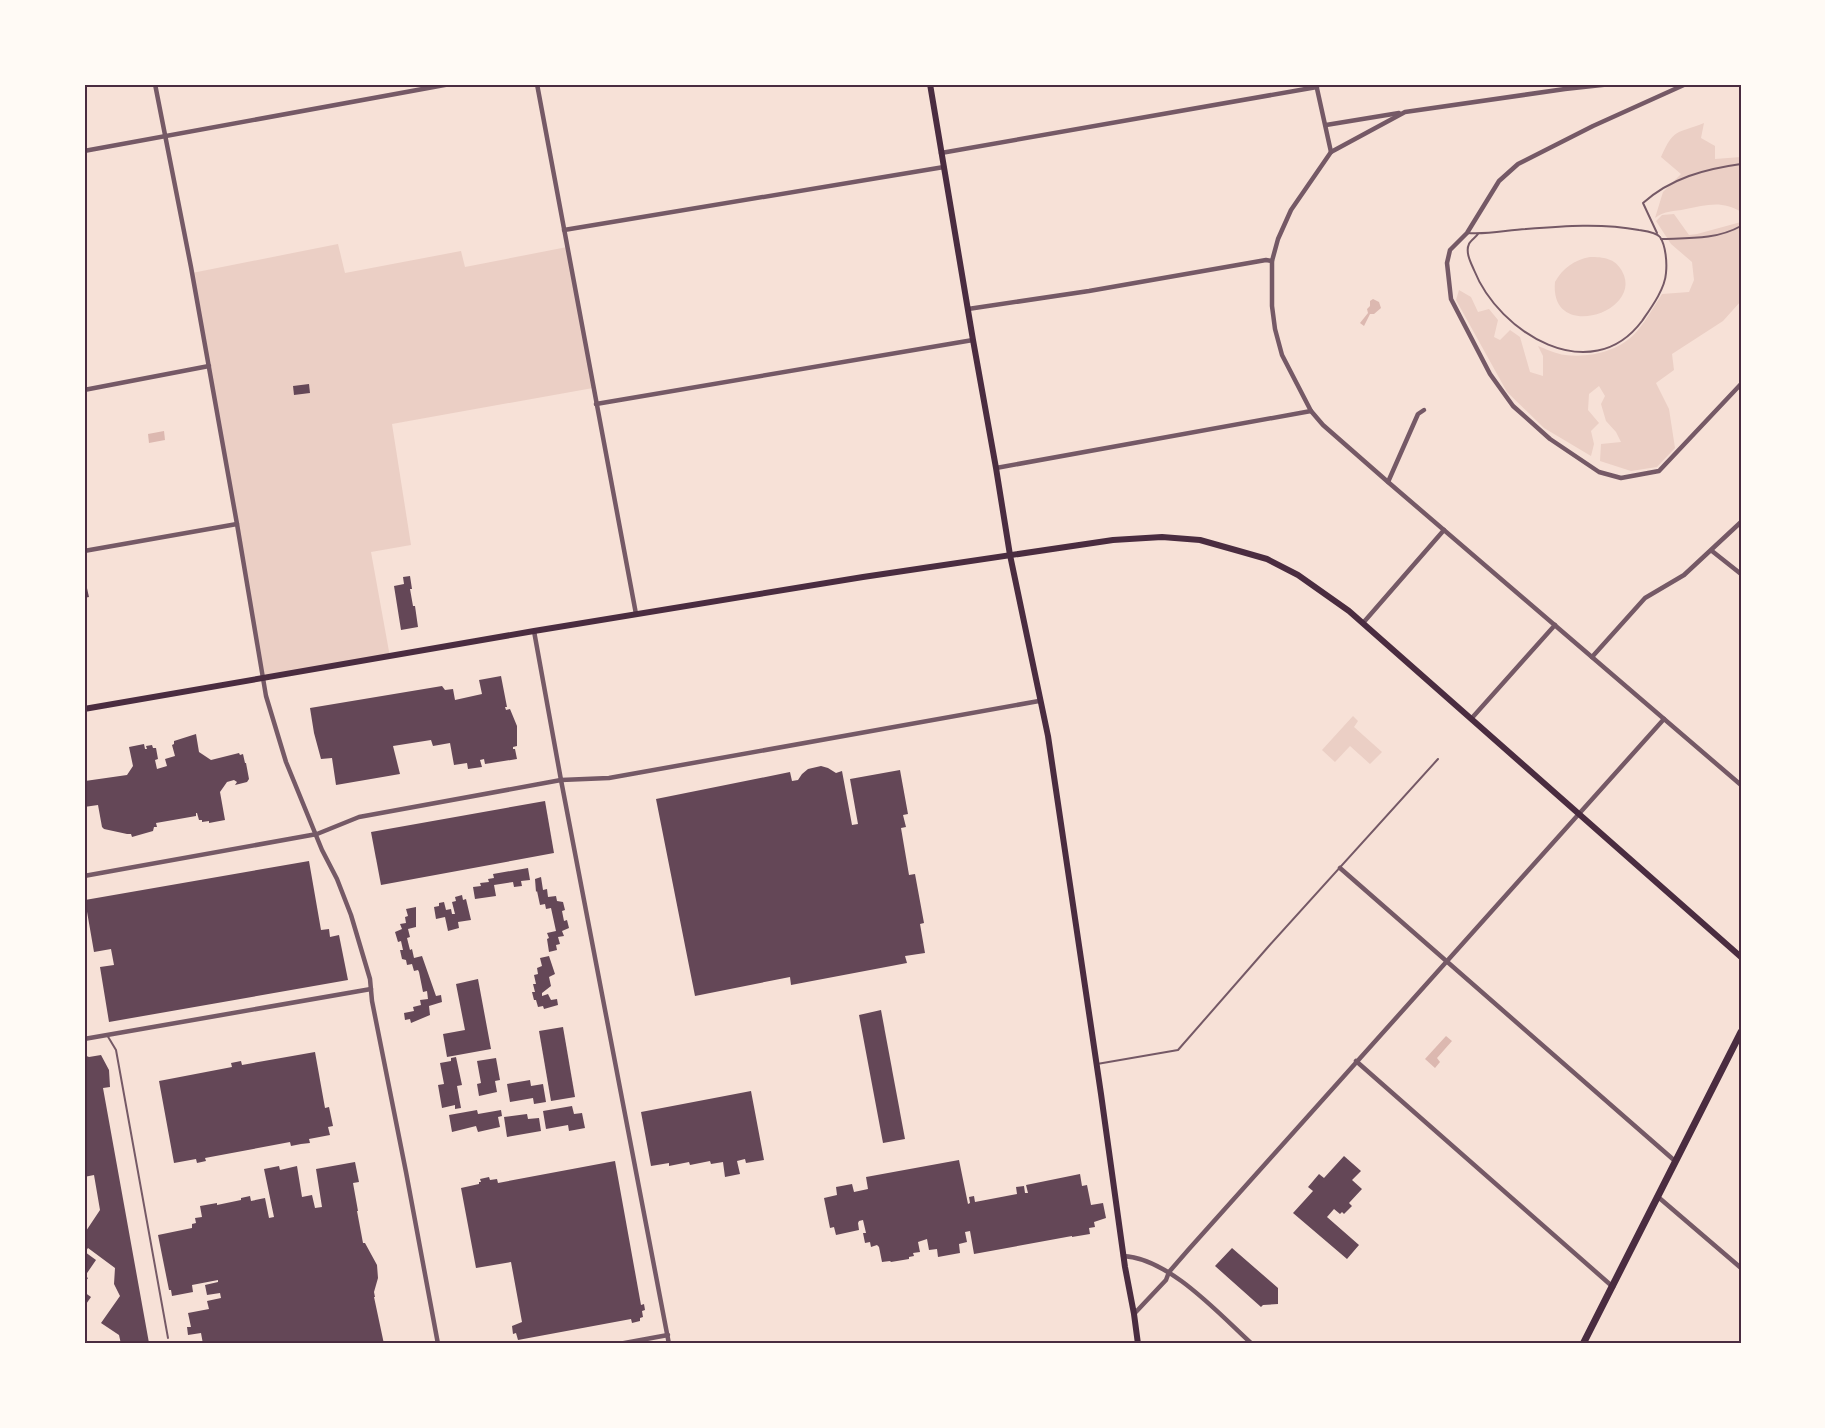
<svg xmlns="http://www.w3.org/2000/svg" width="1825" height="1428" viewBox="0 0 1825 1428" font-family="'Open Sans',sans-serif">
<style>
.green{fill:#ebcfc5}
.water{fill:#dcb8b0}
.building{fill:#644757}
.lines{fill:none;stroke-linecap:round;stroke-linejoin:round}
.service{stroke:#755966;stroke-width:2}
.minor{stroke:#755966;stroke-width:4.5}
.secondary{stroke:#4a2c40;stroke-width:6}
.primary{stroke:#4a2c40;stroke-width:7}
.neatline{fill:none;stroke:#4a2c40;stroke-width:2}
</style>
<rect width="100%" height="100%" fill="#f7e1d7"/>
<g class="green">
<path d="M1704,123L1701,138L1715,146V159L1741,157V212C1723,200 1705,205 1686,209C1673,212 1665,210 1655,218L1663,192L1681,174L1661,157C1674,128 1676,134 1704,123Z"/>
<path d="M1674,214L1689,235L1697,234L1741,222V301L1723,321L1672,354L1674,370L1656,383L1669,409L1675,448L1657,467L1631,471L1600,461L1601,444L1621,442L1616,432L1606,421L1601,404L1605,396L1599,386L1589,394L1588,410L1599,423L1591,431L1594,444L1591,456L1544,428L1507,392L1456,300L1459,290L1471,297L1478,312L1489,309L1498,320L1494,337L1500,340L1510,330L1520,337L1530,372L1543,376V356L1538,346C1546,349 1556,354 1565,355C1591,358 1621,351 1638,330C1647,319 1654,306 1662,294L1689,292L1694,280L1692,262L1671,244L1656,221L1662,215Z"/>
<polygon points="338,244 345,273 461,251 465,267 567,247 593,388 392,424 411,545 371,552 390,657 263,679 192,273"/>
<path d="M1590,257C1603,257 1615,258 1622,271C1645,312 1549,343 1555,282C1563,268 1574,260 1590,257Z"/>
<polygon points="1353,716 1358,721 1354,727 1382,752 1370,764 1350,746 1335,762 1322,750"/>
</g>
<g class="water">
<polygon points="1373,299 1379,302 1381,308 1374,314 1370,314 1364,326 1360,323 1368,313 1367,309 1370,306 1370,301"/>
<polygon points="164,431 165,440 149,443 148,434"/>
<polygon points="1446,1036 1452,1041 1437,1058 1440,1062 1435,1068 1425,1059"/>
</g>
<g class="building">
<polygon points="309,384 310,393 294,395 293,386"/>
<polygon points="84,575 89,597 84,598"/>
<polygon points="410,576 412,589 410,589 413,606 415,606 418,627 401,630 394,586 404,584 403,577"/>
<polygon points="501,676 507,707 505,707 506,710 510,709 517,726 517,746 513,747 513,749 515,749 517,759 485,764 484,759 480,760 482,767 468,769 467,763 454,765 450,743 433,746 431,740 393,746 400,774 336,785 332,758 321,759 314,733 310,708 442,686 445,690 453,689 455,700 482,694 479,680"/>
<polygon points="196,734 199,752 211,760 239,753 240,755 243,754 245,763 246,763 249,779 247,782 235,785 237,782 234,780 227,782 220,792 225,820 209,823 209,821 202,822 202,820 199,820 197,813 196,813 196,816 156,823 157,827 154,827 153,831 132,837 131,834 127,834 104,829 102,827 98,805 84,807 85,781 127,775 133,766 129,747 144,744 145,749 147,749 146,746 152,745 153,748 156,748 158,759 155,760 157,769 167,766 165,759 175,756 172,745 174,744 174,741"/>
<polygon points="821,766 828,768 836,773 842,771 852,825 858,824 850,779 900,770 908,814 903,815 906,827 901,828 909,875 915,874 924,923 920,924 925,953 905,956 907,963 791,985 790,977 695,996 656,799 790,772 792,781 798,780 802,774 808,769"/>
<polygon points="545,801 554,853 381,885 371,832"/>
<polygon points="309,861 321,930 329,929 330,937 339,935 348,980 109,1022 100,967 114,965 111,949 94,952 85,900"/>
<polygon points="528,868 530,880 521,881 522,886 514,887 513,882 494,885 496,896 475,899 473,887 481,886 480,883 489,882 488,879 494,878 493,874"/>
<polygon points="541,877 543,890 547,889 548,897 556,896 557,901 563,902 565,910 562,911 564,921 567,920 569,928 562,931 564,936 558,937 560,944 556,945 557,950 549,952 547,939 549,938 547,933 556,931 551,908 546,909 545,904 540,905 537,891 536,892 535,879"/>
<polygon points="462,895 463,900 466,899 471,920 458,922 459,928 448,931 445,917 436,919 434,907 439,906 439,903 444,902 446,910 451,909 452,914 455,914 452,902 456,901 455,897"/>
<polygon points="416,907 416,927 408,929 410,937 407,938 410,950 412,949 414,958 422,956 436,996 441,995 442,1002 429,1006 430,1015 411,1023 410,1019 405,1020 404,1013 414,1011 413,1007 421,1005 420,1000 428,999 427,991 423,992 419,972 418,970 414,971 412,964 407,965 406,960 402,959 400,950 403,950 401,941 398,942 395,932 402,929 400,924 406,923 405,917 408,916 406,909"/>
<polygon points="549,956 555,974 549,977 551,986 542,993 542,996 548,994 551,1000 557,999 558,1005 544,1009 543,1006 538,1007 536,1000 534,1000 532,992 535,992 533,984 536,984 534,975 538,974 537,968 542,966 540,958"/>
<polygon points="478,979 491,1049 447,1057 443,1034 465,1030 456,984"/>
<polygon points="881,1010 905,1139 883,1143 859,1015"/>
<polygon points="563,1027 575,1097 551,1101 539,1031"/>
<polygon points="315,1052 325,1108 329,1107 333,1126 328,1127 330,1135 309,1139 310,1143 301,1144 291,1146 290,1142 205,1158 206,1161 197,1163 196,1159 174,1163 159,1081 232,1067 231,1063 241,1061 242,1065"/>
<polygon points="84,1055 89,1057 101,1055 109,1070 110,1087 103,1088 149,1343 121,1344 119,1335 101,1323 120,1296 114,1284 115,1268 88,1248 85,1252 96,1260 85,1276 88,1278 84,1284 84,1234 100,1210 94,1175 84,1177"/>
<polygon points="456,1057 462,1085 457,1086 461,1108 455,1109 455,1105 442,1108 438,1085 444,1084 440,1063 451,1061 451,1058"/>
<polygon points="496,1058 500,1080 495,1081 497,1092 479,1096 477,1084 481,1083 477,1061"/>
<polygon points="530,1080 531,1086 543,1084 546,1102 534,1104 533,1098 510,1102 507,1084"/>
<polygon points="751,1091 764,1160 746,1163 745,1159 737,1161 740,1174 725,1177 723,1162 711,1164 710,1161 690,1165 689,1162 669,1166 669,1163 651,1166 641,1112"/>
<polygon points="572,1106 574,1114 582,1113 585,1128 569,1131 568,1125 546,1129 543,1111"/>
<polygon points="477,1110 478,1114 501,1110 502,1116 498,1117 500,1127 478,1132 476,1126 452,1132 449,1115"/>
<polygon points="527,1114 528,1119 539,1118 541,1131 507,1137 504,1117"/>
<polygon points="1344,1156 1361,1171 1352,1180 1362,1189 1349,1203 1352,1206 1344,1214 1342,1212 1340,1214 1334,1209 1327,1217 1359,1245 1347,1259 1293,1213 1313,1191 1308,1187 1319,1174 1324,1178"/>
<polygon points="959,1160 968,1204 970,1203 969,1197 974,1196 975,1202 1017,1194 1016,1187 1024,1186 1025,1193 1028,1193 1026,1185 1080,1174 1082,1186 1087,1185 1091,1205 1103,1203 1106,1218 1094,1222 1095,1227 1089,1228 1090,1234 1072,1237 1072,1236 974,1254 970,1231 965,1232 967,1242 959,1244 960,1253 938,1257 937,1249 929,1250 927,1239 918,1242 920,1252 913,1253 914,1256 909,1257 909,1259 891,1262 890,1261 882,1262 879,1247 877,1245 871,1247 870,1242 865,1243 863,1233 866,1233 863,1220 859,1221 858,1223 859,1230 836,1235 834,1227 830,1228 824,1198 837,1195 836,1187 852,1184 854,1192 868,1189 866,1177"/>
<polygon points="615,1161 641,1305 644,1304 645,1310 642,1311 643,1317 640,1318 640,1321 632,1323 631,1319 518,1340 516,1333 513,1334 512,1326 522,1322 511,1262 476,1268 461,1188 479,1184 479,1182 481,1182 480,1179 489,1177 490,1180 497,1179 498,1183"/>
<polygon points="355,1162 359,1182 353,1183 358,1211 357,1211 363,1243 365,1243 377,1265 378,1278 374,1292 375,1297 374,1297 384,1344 203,1344 201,1333 188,1335 187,1327 191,1327 188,1313 209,1309 207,1301 221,1298 220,1293 207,1295 205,1285 218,1282 218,1280 192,1285 193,1292 172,1296 171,1290 169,1290 158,1235 192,1228 192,1224 196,1223 195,1218 202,1217 200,1206 217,1203 217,1205 241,1200 241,1198 250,1196 251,1201 265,1198 269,1218 274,1217 264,1169 279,1166 280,1170 297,1166 302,1197 312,1195 315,1208 322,1207 316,1169"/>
<polygon points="1232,1248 1278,1288 1278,1304 1263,1305 1261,1307 1215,1266"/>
<polygon points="84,1292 91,1297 84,1307"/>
</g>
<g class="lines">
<g class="service">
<path d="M1467,233C1487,235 1507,230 1526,229C1564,226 1602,223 1639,230C1646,231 1656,232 1660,237C1666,246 1667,263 1666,273C1665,289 1651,308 1642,321C1591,389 1499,333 1474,270C1471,263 1465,252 1469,244C1470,241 1476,237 1478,234"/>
<path d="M1657,233L1643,203C1671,178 1705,169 1741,164"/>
<path d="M1661,239C1688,238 1716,240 1741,226"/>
<polyline points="107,1035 116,1050 168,1338"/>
<polyline points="1097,1064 1178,1050 1268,947 1438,759"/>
</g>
<g class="minor">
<polyline points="155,84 191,267 237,524 266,696 286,762 322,850 337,879 351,915 370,979 372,1001 406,1172 438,1344"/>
<polyline points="537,84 636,614"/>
<polyline points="1316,84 1331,152 1291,210 1278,239 1272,261 1272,306 1275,329 1282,355 1311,411 1323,425 1388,482 1741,785"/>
<polyline points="1686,84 1593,126 1518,164 1499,181 1467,233 1450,250 1447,263 1451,299 1490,374 1513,406 1550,439 1599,472 1621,478 1659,471 1741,384"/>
<polyline points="1326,125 1399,113"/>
<polyline points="84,151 450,84"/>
<polyline points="1331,152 1405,112 1565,89 1611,84"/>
<polyline points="941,153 1317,87"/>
<polyline points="564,230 944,167"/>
<polyline points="968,309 1089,291 1266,260 1272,261"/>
<polyline points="84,390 209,366"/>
<polyline points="596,404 973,340"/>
<polyline points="996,468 1311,411"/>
<polyline points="1388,482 1418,414 1424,410"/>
<polyline points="84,551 237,524"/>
<polyline points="1712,551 1741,574"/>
<polyline points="1363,623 1444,530"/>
<polyline points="534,631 561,780 669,1344"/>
<polyline points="1592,657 1645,598 1684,575 1741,522"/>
<polyline points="1471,719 1555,625"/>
<polyline points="1340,868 1675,1161"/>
<polyline points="84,876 317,834 359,817 561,780 609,778 1039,701"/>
<polyline points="84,1039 371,989"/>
<polyline points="1356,1061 1613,1287"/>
<polyline points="1657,1196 1741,1268"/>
<path d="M1123,1256C1169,1258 1219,1314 1252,1344"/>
<polyline points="1134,1314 1166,1280 1169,1272 1189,1249 1664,719"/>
<polyline points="619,1344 668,1335"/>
</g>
<g class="secondary">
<polyline points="930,84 973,340 996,468 1010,555 1048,736 1101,1094 1125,1267 1134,1314 1138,1344"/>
<polyline points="84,709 534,631 863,577 1113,540 1162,537 1200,540 1239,551 1267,559 1298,575 1349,611 1741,957"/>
</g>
<polyline class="primary" points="1583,1344 1741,1032"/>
</g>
<rect width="1825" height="1428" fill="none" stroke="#fffaf5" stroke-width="171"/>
<rect x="86" y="86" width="1654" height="1256" class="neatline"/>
</svg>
